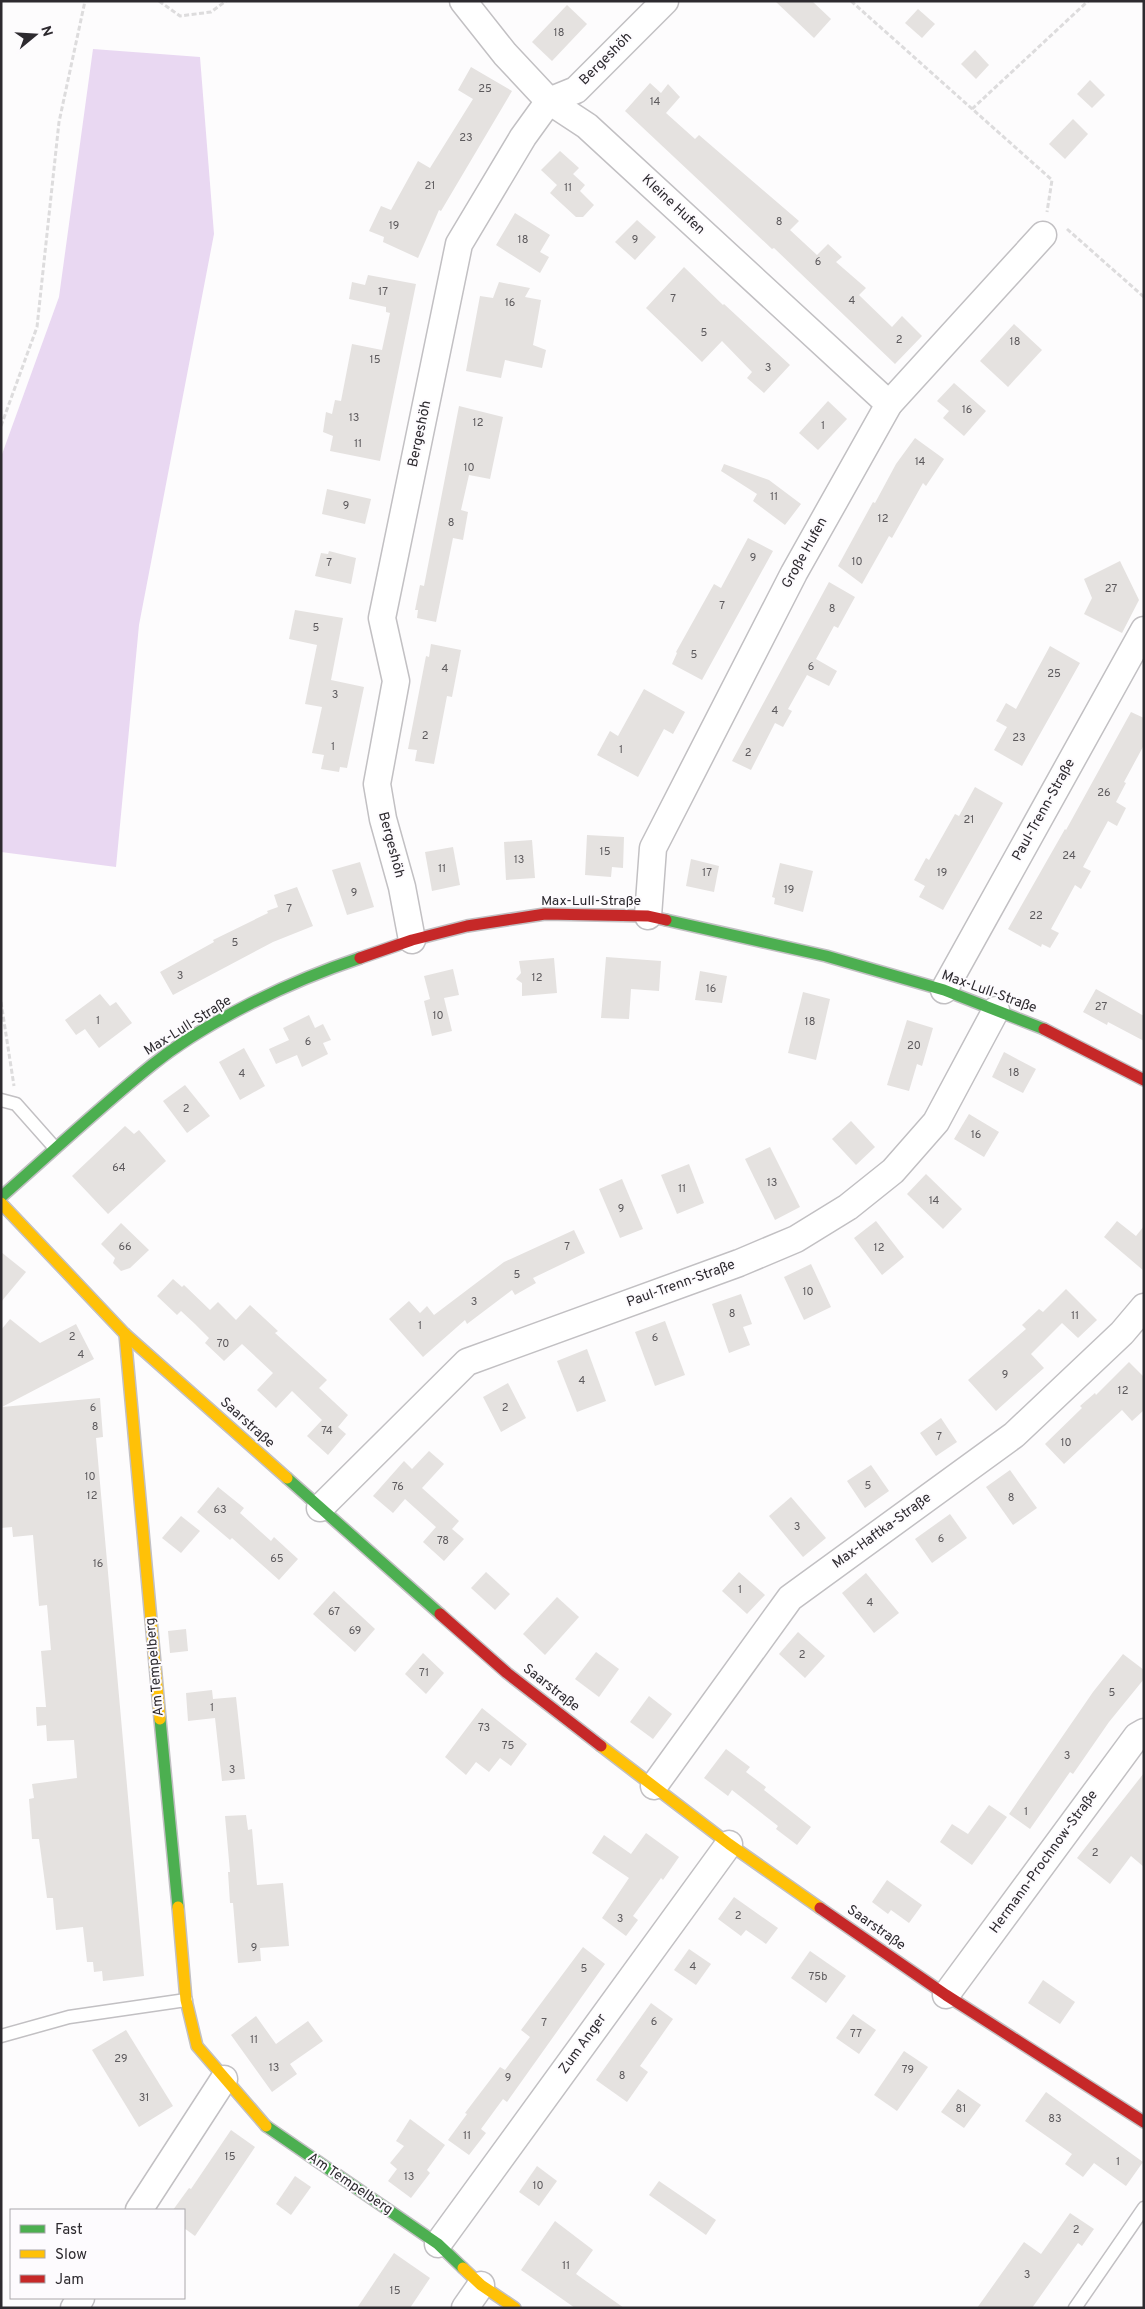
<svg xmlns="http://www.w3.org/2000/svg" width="1145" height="2309" viewBox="0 0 1145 2309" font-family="Overpass,sans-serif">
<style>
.green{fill:#e9d8f2}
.building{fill:#e5e2e0}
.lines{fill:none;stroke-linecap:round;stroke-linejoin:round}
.lane-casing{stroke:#c2c0c3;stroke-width:15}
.street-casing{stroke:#c2c0c3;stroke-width:29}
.fast-casing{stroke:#c2c0c3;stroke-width:14}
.slow-casing{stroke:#c2c0c3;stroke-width:14}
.jam-casing{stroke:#c2c0c3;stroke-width:14}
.path{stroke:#dddcdd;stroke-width:3;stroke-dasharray:5 2.5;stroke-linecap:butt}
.lane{stroke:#fff;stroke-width:12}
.street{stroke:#fff;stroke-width:26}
.fast{stroke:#4caf50;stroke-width:11}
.slow{stroke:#ffc107;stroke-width:11}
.jam{stroke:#c62828;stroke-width:11}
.labels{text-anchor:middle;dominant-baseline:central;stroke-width:4;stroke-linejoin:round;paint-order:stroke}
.number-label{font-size:11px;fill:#5c595c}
.street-label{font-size:14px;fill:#2d2a2f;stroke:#fdfbfe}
</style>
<rect width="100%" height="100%" fill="#fdfcfd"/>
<polygon class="green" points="93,49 200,57 214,234 139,625 116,867 1,852 1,457 59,297"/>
<g class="building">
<polygon points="775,1 812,1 831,19 814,38"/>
<polygon points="567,5 587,24 552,61 532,42"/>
<polygon points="918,9 935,24 922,38 905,23"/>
<polygon points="975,50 989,65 976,79 961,64"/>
<polygon points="471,67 512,91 441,211 439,210 418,258 383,242 384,237 369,231 381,206 391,210 418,161 430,168 473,99 458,90"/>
<polygon points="1090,80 1105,95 1092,108 1077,94"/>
<polygon points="650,83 661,93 668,84 680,97 666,113 695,139 699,135 799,221 790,230 817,255 828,244 842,257 836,262 866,288 859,295 892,327 902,316 922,336 895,364 774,248 772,249 625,111"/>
<polygon points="1073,119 1088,134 1065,159 1049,144"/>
<polygon points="560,151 579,168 573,174 585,185 580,191 594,205 583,217 576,217 550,193 557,185 541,170"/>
<polygon points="515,213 550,235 540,252 549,257 540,273 496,245"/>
<polygon points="637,220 656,237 635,260 615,242"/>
<polygon points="684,267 723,305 724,304 790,365 764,393 747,378 752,372 722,341 702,362 646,308"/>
<polygon points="368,275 416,284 380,461 330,451 333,436 323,432 326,412 332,414 335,400 341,401 352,344 382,350 390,313 386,312 386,307 349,299 352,282 365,285"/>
<polygon points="499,282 530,288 525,297 541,300 533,345 546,350 542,368 505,360 501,378 466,371 480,296 493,298"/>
<polygon points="1014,324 1042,350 1008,387 980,361"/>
<polygon points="954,383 986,411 964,436 943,418 949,411 937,401"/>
<polygon points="828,401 847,419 818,450 799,433"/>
<polygon points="459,406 503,417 490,479 469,475 461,510 468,512 463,540 453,538 436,622 417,618 418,610 415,610 420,585 424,586"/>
<polygon points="915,438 944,459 926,486 923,483 892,538 889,536 862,584 838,566 873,502 875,503 896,464"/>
<polygon points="724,464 769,480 801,504 785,525 753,501 757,494 721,471"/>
<polygon points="327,489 371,499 365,524 322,514"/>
<polygon points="748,538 773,551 702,680 672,664 677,653 676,652 714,584 721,588"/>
<polygon points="329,551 356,558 351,584 315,576 321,553 328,554"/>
<polygon points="1120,561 1139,600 1122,633 1084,614 1092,598 1084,579"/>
<polygon points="829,582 855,597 838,628 834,626 816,659 837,671 829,686 807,675 788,709 792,711 783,727 775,723 751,770 732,761"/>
<polygon points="295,610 343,618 331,680 364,687 347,768 340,767 339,772 321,769 324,755 312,753 322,707 305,704 317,645 289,639"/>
<polygon points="431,644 461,650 452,697 447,696 434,764 415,761 417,750 408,749 426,656 429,657"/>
<polygon points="1050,646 1080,663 1022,766 994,750 1007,727 996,721 1006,703 1016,709"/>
<polygon points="644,689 685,712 673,734 664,729 638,777 597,755 610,731 618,736"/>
<polygon points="1131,712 1144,718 1144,745 1124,782 1126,783 1116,802 1126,808 1117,826 1108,821 1083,867 1091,871 1081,889 1075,885 1051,929 1059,933 1050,948 1042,944 1041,947 1008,929 1065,829 1066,830"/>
<polygon points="975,787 1003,803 943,910 919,897 925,886 914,880 926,858 929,860 955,814 959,816"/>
<polygon points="587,835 624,837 623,868 612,867 611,877 585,875"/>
<polygon points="532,840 535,878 506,880 504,842"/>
<polygon points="453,847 460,885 432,891 425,852"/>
<polygon points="691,859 719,866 714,892 686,886"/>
<polygon points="360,862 374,907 347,915 332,870"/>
<polygon points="780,863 813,871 803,912 774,904 775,898 772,897"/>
<polygon points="297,887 313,926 273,942 173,995 160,972 214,942 213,940 268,913 267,911 278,907 274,895"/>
<polygon points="606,957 661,961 659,991 631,989 629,1019 601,1018"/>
<polygon points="554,958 557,993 522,996 522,983 516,979 521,973 519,961"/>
<polygon points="453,969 459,995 444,998 452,1031 432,1036 424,1001 430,999 424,976"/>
<polygon points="700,971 727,976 722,1003 695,1000"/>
<polygon points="1096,989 1144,1016 1144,1041 1108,1022 1107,1025 1083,1012"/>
<polygon points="803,992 830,999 816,1060 788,1053"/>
<polygon points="100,994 110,1006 116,1002 132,1023 99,1048 85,1029 76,1035 65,1020"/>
<polygon points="309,1015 315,1028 323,1024 331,1040 323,1043 328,1054 302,1067 297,1055 276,1064 269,1049 289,1040 283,1028"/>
<polygon points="907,1020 933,1028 922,1066 917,1064 909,1091 887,1085"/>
<polygon points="244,1048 265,1086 240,1100 219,1062"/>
<polygon points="1004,1052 1036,1069 1023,1093 992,1077"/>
<polygon points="185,1085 210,1116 187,1133 163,1101"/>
<polygon points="969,1114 999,1132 984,1157 954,1139"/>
<polygon points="851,1121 875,1147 856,1165 832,1139"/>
<polygon points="125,1126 134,1134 139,1130 166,1161 108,1214 72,1176"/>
<polygon points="770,1147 800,1207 775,1220 745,1159"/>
<polygon points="689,1164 704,1203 677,1214 661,1175"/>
<polygon points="926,1174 962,1209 943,1229 907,1194"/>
<polygon points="622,1179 643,1229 620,1238 599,1189"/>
<polygon points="876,1221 904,1257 882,1275 854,1238"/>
<polygon points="1117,1221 1136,1236 1144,1226 1144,1271 1104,1237"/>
<polygon points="121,1223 149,1250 130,1268 121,1271 113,1263 115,1258 101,1244"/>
<polygon points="574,1230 585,1253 533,1278 536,1283 515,1295 512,1290 467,1324 465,1320 423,1357 389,1319 409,1301 420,1313 427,1306 434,1315 504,1262"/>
<polygon points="1,1252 26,1272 1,1302"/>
<polygon points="811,1264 831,1307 804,1320 784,1277"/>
<polygon points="173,1279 182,1287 184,1285 210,1310 218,1302 236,1320 250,1305 278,1331 275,1333 327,1380 319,1388 348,1415 338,1427 346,1434 328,1455 307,1436 322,1420 292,1391 276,1408 257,1390 273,1373 242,1344 224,1361 205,1343 209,1338 195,1324 181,1311 177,1315 157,1296"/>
<polygon points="1066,1289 1097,1320 1078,1338 1062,1323 1031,1354 1044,1368 996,1411 968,1380 1026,1329 1022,1325 1039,1309 1043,1312"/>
<polygon points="741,1294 752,1324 743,1327 750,1345 729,1353 712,1304"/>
<polygon points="10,1319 40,1343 76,1324 94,1359 2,1407 100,1398 103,1437 96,1438 144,1976 103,1981 102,1971 94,1972 93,1962 87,1962 83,1927 56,1930 53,1898 47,1898 39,1839 32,1839 29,1799 34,1798 32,1784 77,1778 74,1740 47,1741 46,1725 37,1726 36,1707 46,1707 41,1651 51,1650 47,1605 39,1606 33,1535 13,1537 12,1527 1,1528 1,1330"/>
<polygon points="665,1321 685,1375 655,1386 635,1332"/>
<polygon points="587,1349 606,1401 577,1412 557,1361"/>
<polygon points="1129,1362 1144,1377 1144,1410 1132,1421 1122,1410 1064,1464 1045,1444 1082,1408 1080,1406 1095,1393 1096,1395"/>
<polygon points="508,1383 526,1418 501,1432 483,1397"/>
<polygon points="941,1418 957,1442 936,1456 920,1433"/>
<polygon points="429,1451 444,1464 422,1488 459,1521 452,1529 464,1539 444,1561 423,1542 436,1527 405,1499 393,1513 373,1496 404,1461 412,1469"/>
<polygon points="871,1465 889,1491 865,1508 847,1481"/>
<polygon points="1010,1470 1037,1508 1013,1525 986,1487"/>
<polygon points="218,1487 244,1508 240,1513 271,1541 274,1537 298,1559 279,1580 232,1538 230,1540 197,1512"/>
<polygon points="791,1497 826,1538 803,1557 769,1516"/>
<polygon points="950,1514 967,1538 932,1563 915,1539"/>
<polygon points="181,1516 200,1531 181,1553 162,1538"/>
<polygon points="486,1572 510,1594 495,1610 471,1588"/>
<polygon points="739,1572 765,1595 747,1614 722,1591"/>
<polygon points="866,1573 899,1613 874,1633 842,1593"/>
<polygon points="334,1591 375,1629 355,1652 313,1614"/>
<polygon points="557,1597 579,1617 545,1655 523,1634"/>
<polygon points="186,1629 188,1651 170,1653 168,1631"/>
<polygon points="798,1632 825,1656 805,1678 779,1654"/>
<polygon points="596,1652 619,1669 599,1697 575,1679"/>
<polygon points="423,1653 444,1673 426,1694 405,1674"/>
<polygon points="1123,1654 1144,1670 1144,1679 1109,1722 1073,1774 1070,1772 1030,1829 1009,1814 1093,1692"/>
<polygon points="212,1690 213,1699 236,1697 245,1779 222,1781 215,1718 188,1721 186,1693"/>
<polygon points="649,1696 672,1714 653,1739 630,1722"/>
<polygon points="482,1708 527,1744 511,1766 500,1758 489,1772 476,1762 466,1775 445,1757"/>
<polygon points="726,1749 750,1767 746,1772 766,1787 764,1790 811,1827 797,1845 776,1829 778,1826 732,1790 728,1796 704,1778"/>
<polygon points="1144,1773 1144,1867 1131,1856 1110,1884 1077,1858"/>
<polygon points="989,1805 1007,1817 972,1865 940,1842 952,1824 968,1834"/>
<polygon points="246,1815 248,1830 252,1829 257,1885 283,1883 289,1946 260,1948 261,1961 238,1963 233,1903 230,1903 228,1872 230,1872 225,1816"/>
<polygon points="646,1833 679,1857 663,1880 661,1878 633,1916 638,1920 626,1936 602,1918 629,1878 592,1853 604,1835 631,1854"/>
<polygon points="887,1880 922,1905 909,1923 891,1910 888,1914 872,1902"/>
<polygon points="734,1897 778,1928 766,1944 746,1930 741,1936 718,1919"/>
<polygon points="583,1947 605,1964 507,2102 503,2099 481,2129 486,2133 469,2155 448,2140 467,2114 465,2113 500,2067 505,2070 530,2037 521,2030"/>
<polygon points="689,1949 711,1964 696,1985 674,1970"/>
<polygon points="810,1951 846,1976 826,2003 791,1978"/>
<polygon points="1043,1980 1075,2002 1060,2024 1028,2003"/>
<polygon points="651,2003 673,2019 640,2066 648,2072 627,2102 596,2080"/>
<polygon points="853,2014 876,2030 859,2054 836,2038"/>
<polygon points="256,2016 276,2044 308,2021 323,2041 290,2064 297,2074 272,2092 231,2035"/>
<polygon points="126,2030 173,2106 139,2127 92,2050"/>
<polygon points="904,2051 928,2067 897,2111 874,2095"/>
<polygon points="958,2089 981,2105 964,2128 941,2112"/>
<polygon points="1046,2092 1143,2162 1126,2186 1094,2163 1083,2177 1065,2164 1072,2154 1025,2121"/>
<polygon points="410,2119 445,2145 427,2170 430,2173 411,2198 388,2181 397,2169 390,2163 404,2146 396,2141"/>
<polygon points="231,2130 255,2147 195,2236 184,2228 184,2210 173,2210 189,2188 191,2189"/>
<polygon points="537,2166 557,2181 539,2206 519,2192"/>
<polygon points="295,2176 311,2187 291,2215 276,2204"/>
<polygon points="659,2181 716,2220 706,2235 649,2195"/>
<polygon points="1070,2213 1094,2229 1082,2246 1078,2243 1032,2308 977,2308 1024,2242 1041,2254"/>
<polygon points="555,2221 593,2250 576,2274 624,2308 575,2308 521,2270"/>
<polygon points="394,2253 430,2278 410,2308 357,2308"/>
</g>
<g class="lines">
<defs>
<g id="lane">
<polyline points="1,1100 16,1104 55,1148"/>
<polyline points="1,2036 69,2017 186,2000"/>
<polyline points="1075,2308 1144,2208"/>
</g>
<g id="street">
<polyline points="463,1 505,54 549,101 587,126 889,404"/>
<polyline points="648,916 653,848 794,573 889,404 1043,235"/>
<polyline points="412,940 402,887 383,819 377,784 396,681 382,618 459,244 523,137 549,101 576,90 665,1"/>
<polyline points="944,990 1144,630"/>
<polyline points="320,1508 467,1362 739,1263 796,1239 848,1207 893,1171 936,1122 996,1010"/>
<polyline points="654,1786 790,1598 1014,1435 1122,1333 1144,1307"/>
<polyline points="946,1995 1137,1736 1144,1732"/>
<polyline points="139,2210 224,2079"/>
<polyline points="438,2244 729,1844"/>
<polyline points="74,2308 81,2298"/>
<polyline points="465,2308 481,2285"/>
</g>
<g id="fast">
<polyline points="666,920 826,956 944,990 1044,1029"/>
<path d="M1,1197C51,1153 100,1107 152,1065C208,1020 291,981 360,958"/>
<polyline points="287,1478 440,1614"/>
<polyline points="160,1719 178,1907"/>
<polyline points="266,2126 438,2244 463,2268"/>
</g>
<g id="slow">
<polyline points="1,1203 125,1334 287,1478"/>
<polyline points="125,1334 160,1719"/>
<polyline points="601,1746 729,1844 820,1908"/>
<polyline points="178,1907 186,2000 197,2046 266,2126"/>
<polyline points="463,2268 481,2285 515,2308"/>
</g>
<g id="jam">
<polyline points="360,958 412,940 467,926 545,914 648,916 666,920"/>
<polyline points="1044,1029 1144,1080"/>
<polyline points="440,1614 507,1673 601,1746"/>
<polyline points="820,1908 946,1995 1144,2122"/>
</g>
</defs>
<use href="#lane" class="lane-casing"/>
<use href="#street" class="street-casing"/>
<use href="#fast" class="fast-casing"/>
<use href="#slow" class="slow-casing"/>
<use href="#jam" class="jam-casing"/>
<g class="path">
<polyline points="159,1 180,16 211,12 226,1"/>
<polyline points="851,1 1052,180 1047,212"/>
<polyline points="972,109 1088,1"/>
<polyline points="1067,229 1144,297"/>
<polyline points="1,426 37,327 59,122 85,1"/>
<polyline points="1,1002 14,1086"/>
</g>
<use href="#lane" class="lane"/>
<use href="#street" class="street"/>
<use href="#fast" class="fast"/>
<use href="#slow" class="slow"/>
<use href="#jam" class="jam"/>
</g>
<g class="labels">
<g class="number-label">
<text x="559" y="33">18</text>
<text x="485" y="89">25</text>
<text x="655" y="102">14</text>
<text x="466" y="138">23</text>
<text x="430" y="186">21</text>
<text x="568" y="188">11</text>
<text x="779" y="222">8</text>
<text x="394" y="226">19</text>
<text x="523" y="240">18</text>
<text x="635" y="240">9</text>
<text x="818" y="262">6</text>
<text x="383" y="292">17</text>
<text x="673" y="299">7</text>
<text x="852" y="301">4</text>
<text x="510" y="303">16</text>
<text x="704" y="333">5</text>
<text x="899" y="340">2</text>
<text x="1015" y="342">18</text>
<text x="375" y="360">15</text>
<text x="768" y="368">3</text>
<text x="967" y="410">16</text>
<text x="354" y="418">13</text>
<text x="478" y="423">12</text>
<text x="823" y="426">1</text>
<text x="358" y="444">11</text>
<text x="920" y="462">14</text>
<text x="469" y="468">10</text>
<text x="774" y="497">11</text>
<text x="346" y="506">9</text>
<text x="883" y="519">12</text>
<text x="451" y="523">8</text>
<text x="753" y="558">9</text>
<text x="857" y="562">10</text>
<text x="329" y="563">7</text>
<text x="1111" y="589">27</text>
<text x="722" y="606">7</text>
<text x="832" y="609">8</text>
<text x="316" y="628">5</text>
<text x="694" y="655">5</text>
<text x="811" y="667">6</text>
<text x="445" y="669">4</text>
<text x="1054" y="674">25</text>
<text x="335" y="695">3</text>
<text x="775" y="711">4</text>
<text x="425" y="736">2</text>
<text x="1019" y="738">23</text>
<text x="333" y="747">1</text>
<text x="621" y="750">1</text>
<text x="748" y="753">2</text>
<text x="1104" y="793">26</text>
<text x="969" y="820">21</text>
<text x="605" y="852">15</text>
<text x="1069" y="856">24</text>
<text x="519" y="860">13</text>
<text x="442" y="869">11</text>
<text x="707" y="873">17</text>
<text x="942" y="873">19</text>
<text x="789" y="890">19</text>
<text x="354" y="893">9</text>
<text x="289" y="909">7</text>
<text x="1036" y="916">22</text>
<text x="235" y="943">5</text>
<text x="180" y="976">3</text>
<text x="537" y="978">12</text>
<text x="711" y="989">16</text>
<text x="1101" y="1007">27</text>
<text x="438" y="1016">10</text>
<text x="98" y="1021">1</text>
<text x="810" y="1022">18</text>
<text x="308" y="1042">6</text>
<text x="914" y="1046">20</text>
<text x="1014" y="1073">18</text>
<text x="242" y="1074">4</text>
<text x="186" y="1109">2</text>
<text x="976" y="1135">16</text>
<text x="119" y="1168">64</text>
<text x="772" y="1183">13</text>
<text x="682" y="1189">11</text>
<text x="934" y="1201">14</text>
<text x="621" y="1209">9</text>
<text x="125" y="1247">66</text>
<text x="567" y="1247">7</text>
<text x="879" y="1248">12</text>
<text x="517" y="1275">5</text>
<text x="808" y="1292">10</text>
<text x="474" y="1302">3</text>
<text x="732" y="1314">8</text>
<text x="1075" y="1316">11</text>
<text x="420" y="1326">1</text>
<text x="72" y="1337">2</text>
<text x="655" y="1338">6</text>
<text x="223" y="1344">70</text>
<text x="81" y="1355">4</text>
<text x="1005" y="1375">9</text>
<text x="582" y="1381">4</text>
<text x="1123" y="1391">12</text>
<text x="93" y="1408">6</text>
<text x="505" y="1408">2</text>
<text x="95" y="1427">8</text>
<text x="327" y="1431">74</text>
<text x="939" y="1437">7</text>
<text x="1066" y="1443">10</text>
<text x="90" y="1477">10</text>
<text x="868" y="1486">5</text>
<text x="398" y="1487">76</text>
<text x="92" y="1496">12</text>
<text x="1011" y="1498">8</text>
<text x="220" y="1510">63</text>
<text x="797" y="1527">3</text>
<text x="941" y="1539">6</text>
<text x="443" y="1541">78</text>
<text x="277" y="1559">65</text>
<text x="98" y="1564">16</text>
<text x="740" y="1590">1</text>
<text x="870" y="1603">4</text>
<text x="334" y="1612">67</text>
<text x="355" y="1631">69</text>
<text x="802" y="1655">2</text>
<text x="424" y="1673">71</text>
<text x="1112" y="1693">5</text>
<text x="212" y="1708">1</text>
<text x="484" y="1728">73</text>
<text x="508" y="1746">75</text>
<text x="1067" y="1756">3</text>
<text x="232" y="1770">3</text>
<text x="1026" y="1812">1</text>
<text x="1095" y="1853">2</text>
<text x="738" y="1916">2</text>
<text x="620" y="1919">3</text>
<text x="254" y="1948">9</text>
<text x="693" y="1967">4</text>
<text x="584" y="1969">5</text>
<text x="818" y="1977">75b</text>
<text x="654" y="2022">6</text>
<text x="544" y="2023">7</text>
<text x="856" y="2034">77</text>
<text x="254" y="2040">11</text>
<text x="121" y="2059">29</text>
<text x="274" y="2068">13</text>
<text x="908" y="2070">79</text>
<text x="622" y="2076">8</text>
<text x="508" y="2078">9</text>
<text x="144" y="2098">31</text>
<text x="961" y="2109">81</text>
<text x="1055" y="2119">83</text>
<text x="467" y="2136">11</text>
<text x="230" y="2157">15</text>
<text x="1118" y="2162">1</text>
<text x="409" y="2177">13</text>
<text x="538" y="2186">10</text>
<text x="1076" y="2230">2</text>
<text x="566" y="2266">11</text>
<text x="1027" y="2275">3</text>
<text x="395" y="2291">15</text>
</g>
<g class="street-label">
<text transform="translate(606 59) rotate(-45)">Bergeshöh</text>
<text transform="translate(673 205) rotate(43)">Kleine Hufen</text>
<text transform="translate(420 434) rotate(-78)">Bergeshöh</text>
<text transform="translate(805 553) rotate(-61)">Große Hufen</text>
<text transform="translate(1044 810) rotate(-61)">Paul-Trenn-Straße</text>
<text transform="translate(391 845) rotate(75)">Bergeshöh</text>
<text x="591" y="901">Max-Lull-Straße</text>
<text transform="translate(989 992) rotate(20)">Max-Lull-Straße</text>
<text transform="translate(188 1026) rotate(-32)">Max-Lull-Straße</text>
<text transform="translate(681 1284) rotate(-20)">Paul-Trenn-Straße</text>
<text transform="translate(247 1423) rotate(42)">Saarstraße</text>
<text transform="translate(882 1531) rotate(-36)">Max-Haftka-Straße</text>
<text transform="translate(155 1667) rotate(-95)">Am Tempelberg</text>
<text transform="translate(551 1688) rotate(38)">Saarstraße</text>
<text transform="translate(1044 1862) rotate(-54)">Hermann-Prochnow-Straße</text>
<text transform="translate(876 1928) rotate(35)">Saarstraße</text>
<text transform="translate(583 2044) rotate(-54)">Zum Anger</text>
<text transform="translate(350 2184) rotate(34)">Am Tempelberg</text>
</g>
</g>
<rect width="1145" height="2309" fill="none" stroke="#2d2a2f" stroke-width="5"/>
<rect x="10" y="2209" width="175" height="90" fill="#fdfbfe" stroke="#aaa7ab"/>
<rect x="20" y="2225" width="25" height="8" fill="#4caf50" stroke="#aaa7ab"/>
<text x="55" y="2234" font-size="15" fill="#2d2a2f">Fast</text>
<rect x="20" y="2250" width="25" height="8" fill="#ffc107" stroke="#aaa7ab"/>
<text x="55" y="2259" font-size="15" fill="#2d2a2f">Slow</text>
<rect x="20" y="2275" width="25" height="8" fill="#c62828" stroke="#aaa7ab"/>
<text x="55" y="2284" font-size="15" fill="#2d2a2f">Jam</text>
<g transform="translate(35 35) rotate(72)" stroke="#fdfbfe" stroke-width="4" paint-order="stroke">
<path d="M0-4L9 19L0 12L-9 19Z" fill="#2d2a2f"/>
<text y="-8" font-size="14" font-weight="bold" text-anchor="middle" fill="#2d2a2f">N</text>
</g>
</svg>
